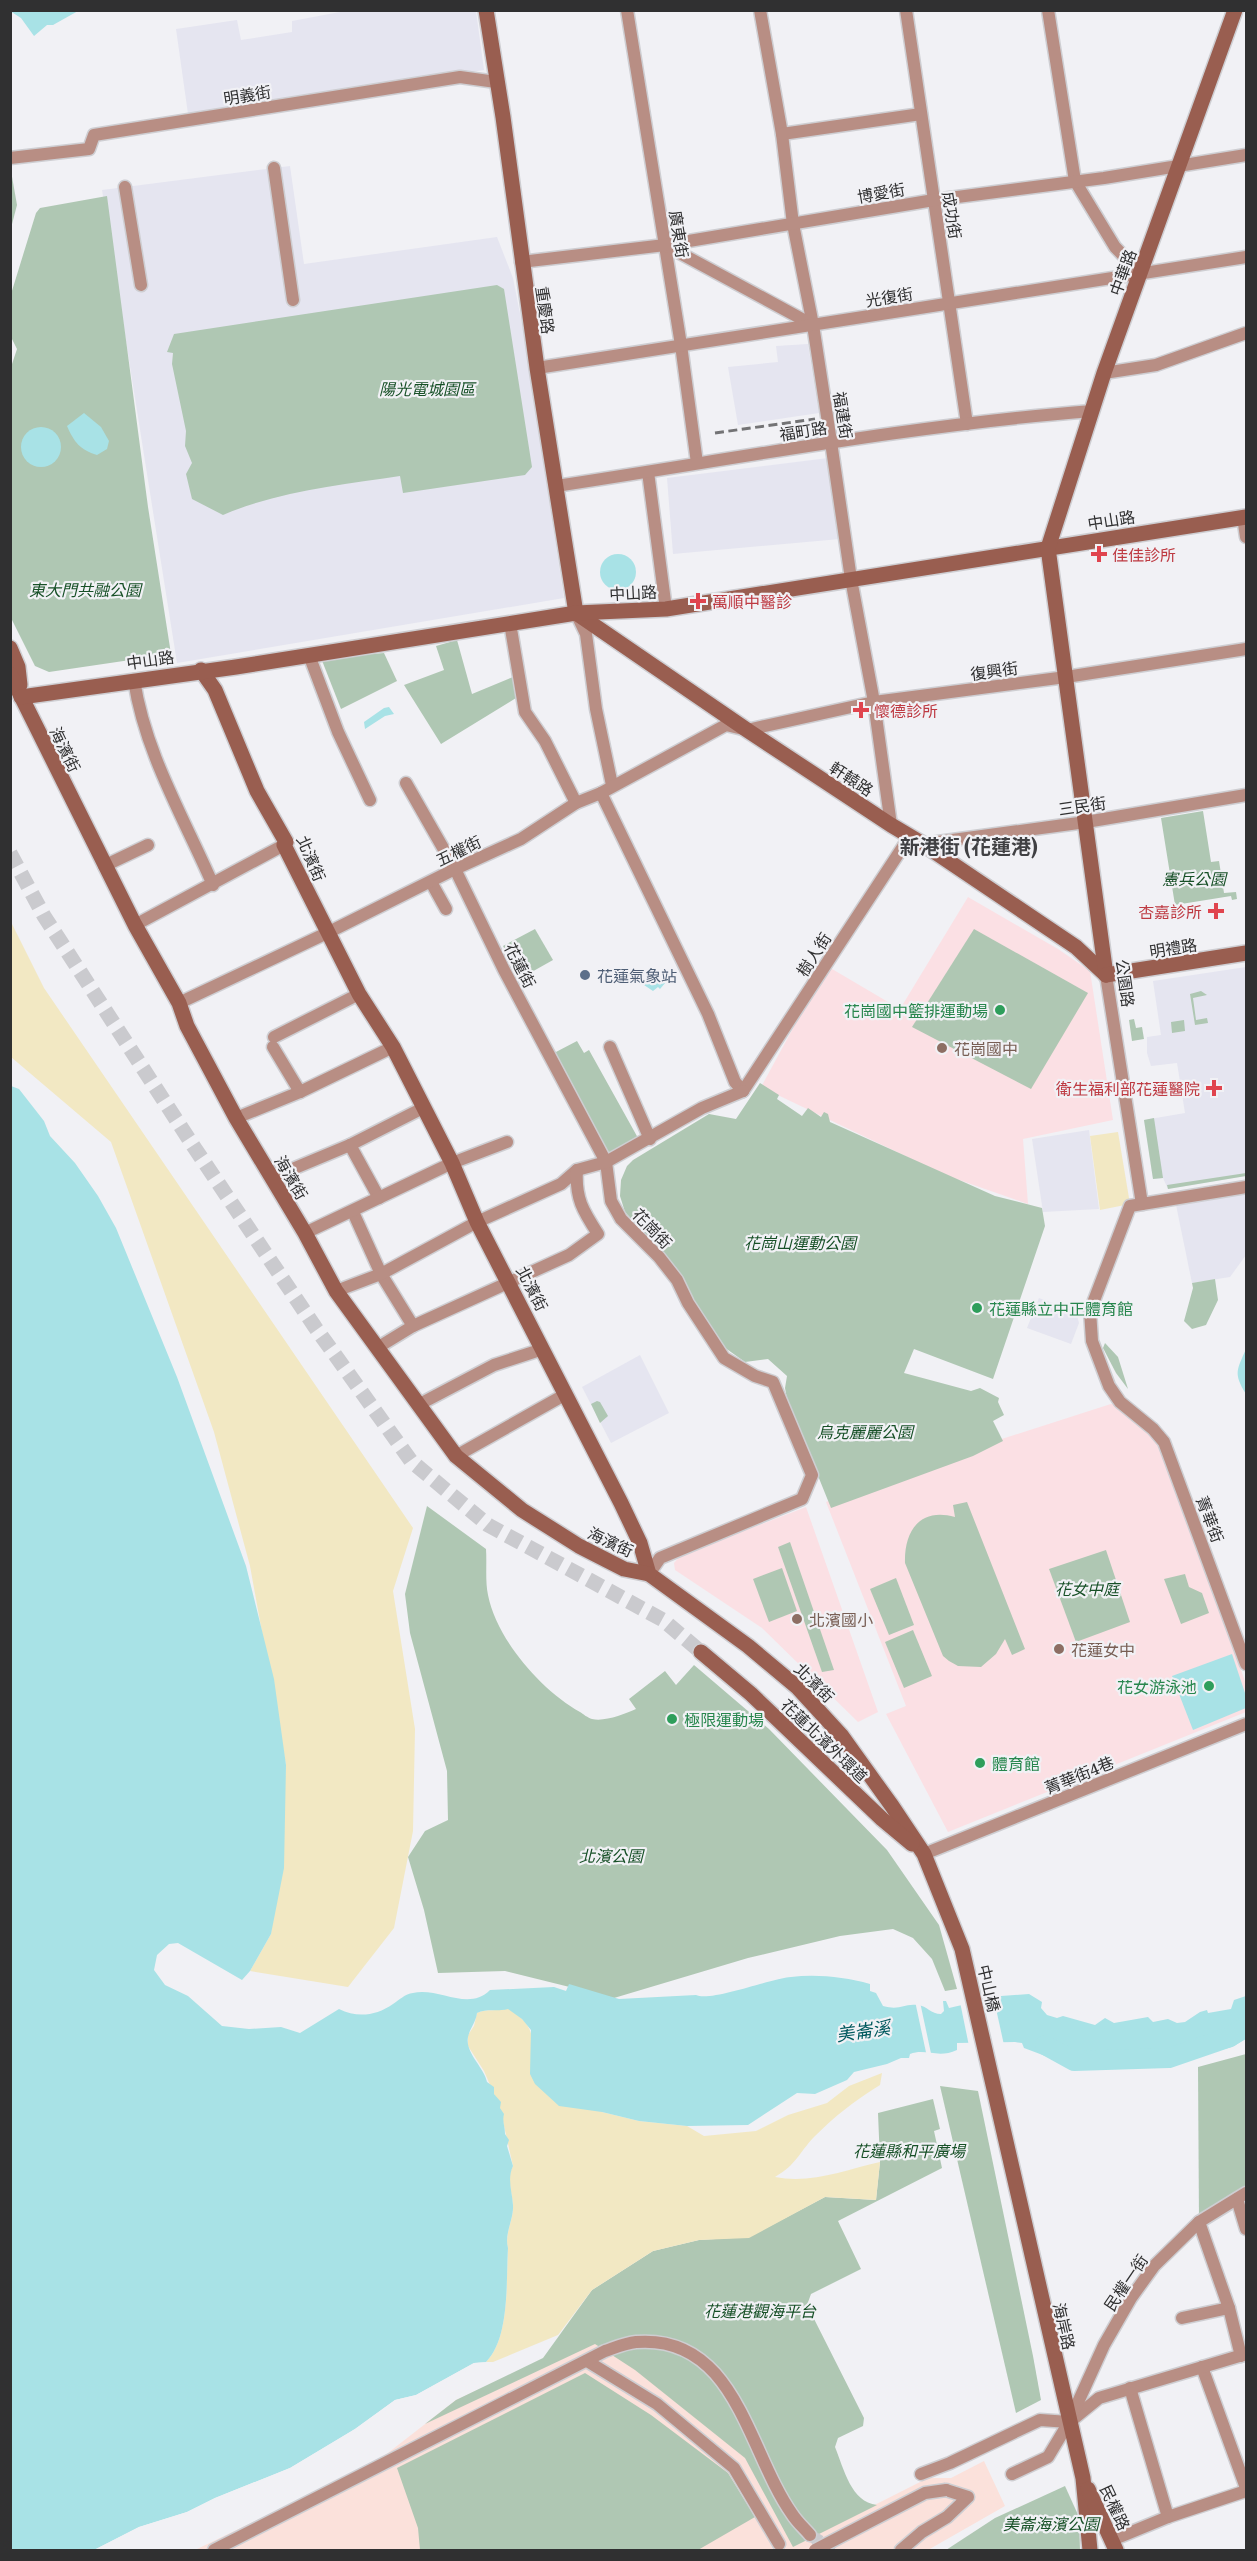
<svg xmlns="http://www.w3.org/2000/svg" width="1257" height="2561" viewBox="0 0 1257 2561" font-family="Literata,'Noto Sans TC',serif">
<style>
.built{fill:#e5e5f0}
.industrial{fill:#fbe1db}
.education{fill:#fbe0e4}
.green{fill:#afc7b3}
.sand{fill:#f2e8c3}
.water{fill:#a8e2e6}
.pier{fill:#f1f1f5}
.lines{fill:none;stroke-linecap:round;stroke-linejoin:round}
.river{stroke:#a8e2e6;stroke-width:20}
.street-tunnel{stroke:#cacace;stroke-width:12;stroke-dasharray:12 6;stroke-linecap:butt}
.secondary-tunnel{stroke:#cacace;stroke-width:15;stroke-dasharray:15 8;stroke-linecap:butt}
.street-casing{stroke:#ceced2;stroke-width:15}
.secondary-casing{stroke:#ceced2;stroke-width:18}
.street{stroke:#b88e84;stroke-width:12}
.secondary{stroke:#995e50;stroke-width:15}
.rail{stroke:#737375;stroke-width:3;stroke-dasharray:9 4.5;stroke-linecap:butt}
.street-bridge-casing{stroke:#ceced2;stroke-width:15;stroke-linecap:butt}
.street-bridge{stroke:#b88e84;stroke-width:12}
.health-dot{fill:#e0444e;stroke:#f1f1f5;stroke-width:2}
.service-dot{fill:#5c6f8a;stroke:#f1f1f5;stroke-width:2}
.leisure-dot{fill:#2e9e5b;stroke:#f1f1f5;stroke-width:2}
.education-dot{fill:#8d6e63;stroke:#f1f1f5;stroke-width:2}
.labels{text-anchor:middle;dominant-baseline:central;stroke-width:4.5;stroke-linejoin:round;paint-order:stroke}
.street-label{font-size:16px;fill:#303031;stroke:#f1f1f5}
.park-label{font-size:16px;font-style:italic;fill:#175027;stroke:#f1f1f5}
.health-label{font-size:16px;fill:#be3a42;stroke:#f1f1f5;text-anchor:start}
.service-label{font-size:16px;fill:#4e5e75;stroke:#f1f1f5;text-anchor:start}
.leisure-label{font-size:16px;fill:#27864d;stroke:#f1f1f5;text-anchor:start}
.education-label{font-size:16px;fill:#785e54;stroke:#f1f1f5;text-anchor:start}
.water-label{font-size:18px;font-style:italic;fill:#02595e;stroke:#f1f1f5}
.quarter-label{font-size:20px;font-weight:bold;fill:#404043;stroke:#f1f1f5}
</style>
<rect width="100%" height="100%" fill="#f1f1f5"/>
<g class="built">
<polygon points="345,11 476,11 484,70 188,114 176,29 237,20 241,40 292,32 292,21"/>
<polygon points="290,166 304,264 497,237 513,278 525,339 564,598 177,663 102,190"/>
<polygon points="808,344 819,413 738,425 728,367 778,362 776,346"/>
<polygon points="828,458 840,539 673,554 667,478"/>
<polygon points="1246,967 1246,1176 1168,1189 1163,1178 1153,1179 1144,1120 1185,1113 1177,1063 1151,1066 1147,1053 1147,1037 1161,1035 1153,981"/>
<polygon points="1089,1130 1099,1209 1043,1212 1032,1139"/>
<polygon points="1246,1194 1246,1255 1230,1277 1192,1283 1176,1205"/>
<polygon points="1039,1298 1076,1312 1079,1323 1071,1344 1027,1328"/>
<polygon points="640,1355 669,1413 611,1443 582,1387"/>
</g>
<polygon class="industrial" points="697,2289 821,2532 928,2478 951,2478 984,2461 1005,2506 928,2550 195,2550 375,2463 456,2400"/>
<g class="education">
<polygon points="968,897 1058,949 1090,971 1113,1120 1023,1139 1028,1204 945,1175 761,1087 827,966 900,1009"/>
<polygon points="1117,1402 1152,1431 1187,1517 1246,1684 1246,1712 948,1832 886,1714 906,1706 826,1502 893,1474"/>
<polygon points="806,1507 878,1712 858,1722 762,1628 675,1570 674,1563 681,1555"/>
</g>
<g class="green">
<polygon points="11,171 17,205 11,228 10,171"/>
<polygon points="107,196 148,507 171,654 49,672 35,666 11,618 10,370 17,349 11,337 11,294 36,213 40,208"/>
<path d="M497,285L504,289L532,467L525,475L403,493L400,476C341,485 279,491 223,515L192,499L186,474L192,463L185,446L186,431L172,364L173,353L167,352L174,334Z"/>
<polygon points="457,640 472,694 513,677 516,698 441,744 404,685 444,670 436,646"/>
<polygon points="384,653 397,681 341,709 321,658"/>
<polygon points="1203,811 1211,862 1219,861 1224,893 1236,892 1237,899 1232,900 1231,896 1175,905 1161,818"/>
<polygon points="535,929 553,960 521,978 503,946"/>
<polygon points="974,929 1088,993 1031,1089 912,1027"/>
<polygon points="1201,991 1207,995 1193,998 1196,1020 1207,1018 1208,1023 1195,1025 1190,994"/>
<polygon points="1134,1019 1136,1028 1142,1027 1144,1039 1132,1041 1129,1020"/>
<polygon points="1184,1020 1185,1031 1172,1033 1171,1022"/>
<polygon points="577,1041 584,1053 589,1050 638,1138 608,1156 554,1053"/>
<polygon points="760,1083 779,1095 777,1099 802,1116 808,1108 821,1117 824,1112 828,1114 830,1122 995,1196 1042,1208 1045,1226 993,1379 914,1349 904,1373 971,1391 980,1388 999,1398 998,1402 1004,1415 993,1421 1003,1441 973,1456 831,1508 787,1399 785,1388 787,1376 768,1359 745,1362 721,1345 661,1251 625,1212 620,1196 621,1180 627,1166 633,1160 709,1114 736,1119"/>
<polygon points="1154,1118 1163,1178 1153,1179 1144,1120"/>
<polygon points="1246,1173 1246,1176 1168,1189 1167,1185"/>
<polygon points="1215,1279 1218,1300 1206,1325 1192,1329 1184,1321 1193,1288 1192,1283"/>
<polygon points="1105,1343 1118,1357 1128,1389 1116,1373 1103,1348"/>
<polygon points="597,1401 600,1402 608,1416 600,1423 591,1404"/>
<path d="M967,1502L1025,1649L1012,1655L1005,1639L996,1654L981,1667L958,1666L949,1661L943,1656L905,1563C904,1530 921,1507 955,1517L953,1505Z"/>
<path d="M427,1506L486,1549C487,1564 485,1581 488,1595C497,1640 541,1690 580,1712C583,1714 588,1718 592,1719C605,1722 624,1714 636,1709L629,1699L665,1671L676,1685L694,1665L769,1729L887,1850L939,1925L957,1989L945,1991L932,1959L913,1938L893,1929L840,1936L748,1958L614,1998L505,1971L438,1973L424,1910L408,1857L425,1831L448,1820L447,1771L410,1633L405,1594Z"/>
<polygon points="790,1542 834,1670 822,1672 778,1547"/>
<polygon points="1106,1550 1130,1622 1076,1642 1049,1569"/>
<polygon points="782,1568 797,1611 769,1622 753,1579"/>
<polygon points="1185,1574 1189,1587 1202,1593 1209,1613 1181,1624 1164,1579"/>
<polygon points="896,1578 914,1625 889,1635 870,1589"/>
<polygon points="913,1630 932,1676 904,1688 885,1642"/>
<polygon points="1246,2054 1246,2193 1199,2222 1198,2067"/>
<polygon points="940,2086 978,2091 1033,2356 1041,2400 1016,2413"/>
<path d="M933,2099L940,2129L934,2131L942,2168L838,2221L861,2269L811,2294L807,2305L864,2418L863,2426L838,2438L835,2447C844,2469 851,2502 877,2505L793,2547L745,2458L635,2370L595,2344L425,2424L456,2400L543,2358L592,2290L653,2251L699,2240L749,2237L825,2197L876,2200L880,2162L878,2113Z"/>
<polygon points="585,2373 651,2415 728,2473 755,2517 698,2550 420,2550 418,2528 397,2468"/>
<polygon points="1065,2486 1079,2517 1080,2550 946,2550 995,2518"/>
</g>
<g class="sand">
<polygon points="10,920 44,988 413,1528 393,1591 415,1729 413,1831 394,1928 348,1987 250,1971 271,1934 286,1765 250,1566 214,1432 111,1142 11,1057"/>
<polygon points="1118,1132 1130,1204 1100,1210 1090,1136"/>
<path d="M508,2008C520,2016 530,2024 532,2038L602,2112L639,2121L687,2126L704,2136L756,2131L788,2115L827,2103L849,2086L882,2073L880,2085C854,2101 835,2116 814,2137C798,2154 797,2164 775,2177C811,2184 845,2170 880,2162L876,2200L825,2197L749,2238L699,2240L653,2251L592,2290L558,2335L493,2362H486C510,2338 506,2281 508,2249C504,2234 514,2219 513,2205C512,2191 506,2179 513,2166L500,2108L484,2071L468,2046V2035L474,2026L477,2013C487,2008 497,2012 508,2008Z"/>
</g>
<g class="water">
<polygon points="10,11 11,10 78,11 53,25 47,25 34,36 21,18"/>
<path d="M84,413L101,427L109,441L107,449L97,455C80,450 74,442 67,426Z"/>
<circle cx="41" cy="447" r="20"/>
<circle cx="618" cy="572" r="18"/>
<polygon points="389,707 394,714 385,716 365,729 364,722 384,708"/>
<polygon points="663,978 666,982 660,989 658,987 653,991 644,985 652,979 657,981"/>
<path d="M11,1086L19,1089L44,1121L50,1136L75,1163L98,1196L116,1228L177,1377L246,1566L274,1679L286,1765L284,1868L271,1934L250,1971L242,1980L178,1943L169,1944L157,1955L154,1970L165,1985L188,1996L222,2026L249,2029L281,2027L300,2033L339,2009C357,2018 376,2016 393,2004C399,2000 405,1994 413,1993C439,1987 468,2012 490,1990L554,1987L566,1991L569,1984L619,1999L696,1995C710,2002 769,1979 791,1977C817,1974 845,1977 870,1984V1991L876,1993L883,2006C901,2011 903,2003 918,2005C927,2006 931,2014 941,2014L944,2011L943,2001H946L949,2008L1001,1996L1029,1994L1042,2002L1041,2008L1047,2015L1057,2018L1063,2016L1095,2025L1105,2018L1114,2023L1148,2017L1153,2022L1168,2019L1177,2023L1185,2022L1200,2012L1207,2010L1208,2013L1231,2009L1234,2000L1246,1996V2039L1232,2047L1190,2058L1187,2054L1121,2058L1103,2063L1054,2055L1048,2057L1024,2048L1022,2043L1015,2042L957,2043V2050C938,2059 926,2048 910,2054L909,2058H901L887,2064L854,2072L847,2080L815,2094L797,2093L748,2125L687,2126L639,2121L602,2112L559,2106L535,2084L530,2074L531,2030L522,2019L508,2009C497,2012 487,2008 477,2013C476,2022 470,2028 468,2037C465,2053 484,2067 487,2082L494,2087V2094L501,2102L500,2108L504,2114C502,2121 505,2126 505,2134L509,2140L507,2146L513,2166C507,2179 512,2191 513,2205C514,2219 504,2234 508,2248C506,2281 510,2338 486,2362L474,2363L416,2395L395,2400L355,2429L290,2468L215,2498L187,2512L139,2527L94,2550H11Z"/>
<path d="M1246,1349V1394C1233,1373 1237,1370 1246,1349Z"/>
<polygon points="1232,1654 1246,1696 1246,1708 1193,1730 1172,1676"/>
</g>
<g class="pier">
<polygon points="993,1995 1004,2045 969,2046 960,2002"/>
<polygon points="915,2001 920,2002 932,2058 927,2057"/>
<polygon points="491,2362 487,2365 475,2366 418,2398 396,2403 357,2432 291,2470 216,2500 188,2515 140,2529 100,2550 94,2550 139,2527 187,2512 215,2498 290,2468 355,2429 395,2400 416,2395 474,2363"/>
</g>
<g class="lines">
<polyline class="river" points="1045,2045 1074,2061 1169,2058 1230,2037 1246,2026"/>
<polyline class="street-tunnel" points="810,2535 834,2550"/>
<polyline class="secondary-tunnel" points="10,853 44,916 194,1147 315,1327 411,1461 488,1525 663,1620 701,1652"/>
<defs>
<g id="street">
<polyline points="627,10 681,345 697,463"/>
<polyline points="760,10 782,134 793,224 813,325 831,442 851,579 874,702 891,825"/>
<polyline points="906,10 967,424"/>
<polyline points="1048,10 1075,181 1115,247 1141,274"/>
<polyline points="782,134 921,114"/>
<polyline points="10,158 89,149 94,135 460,77 496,82"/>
<polyline points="274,168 293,300"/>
<polyline points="125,187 141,285"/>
<polyline points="665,245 813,325"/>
<polyline points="521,262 665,245 934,200 1104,178 1246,155"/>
<polyline points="537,368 1246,257"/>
<polyline points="1104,373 1156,365 1246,333"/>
<polyline points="648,472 666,609"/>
<path d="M556,486C734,459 912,425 1092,411"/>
<polyline points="1243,517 1246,537"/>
<polyline points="576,613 586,634 596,709 612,785"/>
<polyline points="510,623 525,712 545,741 576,803"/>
<polyline points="309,655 338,732 370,800"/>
<path d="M134,680C145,753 184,818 213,885"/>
<polyline points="406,783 455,869 504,970 606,1162 611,1201 621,1219 659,1257 677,1280 688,1303 724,1358 755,1376 773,1382 812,1475 802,1499 660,1558 649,1574"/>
<polyline points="601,793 708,1014 735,1082 743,1091"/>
<polyline points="923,844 1086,822 1246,795"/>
<polyline points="104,866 148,845"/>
<polyline points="431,882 446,909"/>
<polyline points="135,925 284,845"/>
<polyline points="1106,975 1142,1204"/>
<polyline points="179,1003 327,933 455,869 521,839 576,803 601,793 726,725 747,730 874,702 1066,677 1246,649"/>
<polyline points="274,1037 359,994"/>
<polyline points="273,1047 300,1092"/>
<polyline points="610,1047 650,1139"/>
<polyline points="743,1091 910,836"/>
<polyline points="236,1118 300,1092 393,1047"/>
<polyline points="350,1145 379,1198"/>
<polyline points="271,1178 350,1145 423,1108"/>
<polyline points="1246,1187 1130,1206 1090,1311 1092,1341 1109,1386 1120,1402 1153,1429 1164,1442 1246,1664"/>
<polyline points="353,1212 381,1274 413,1326"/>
<polyline points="305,1233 452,1163 507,1142"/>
<polyline points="336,1291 381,1274 477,1222 561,1184 577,1170 606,1162 702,1108 743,1091"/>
<path d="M377,1348L413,1326L569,1255L598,1234C583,1211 575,1198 577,1170"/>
<polyline points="418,1405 494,1365 543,1349"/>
<polyline points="456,1456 566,1394"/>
<polyline points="924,1854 1246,1724"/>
<polyline points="1237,2199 1246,2229"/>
<polyline points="1199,2222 1229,2308 1241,2356"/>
<polyline points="1182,2318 1229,2308"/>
<polyline points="587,2361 657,2404 734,2468 779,2544"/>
<polyline points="1202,2367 1246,2488"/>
<polyline points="1130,2388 1168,2517"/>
<polyline points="1072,2420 1099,2398 1246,2354"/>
<polyline points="921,2474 950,2463 1040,2420 1069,2422"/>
<polyline points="1012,2474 1048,2457 1069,2422 1104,2345 1131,2298 1154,2266 1199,2222 1246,2193"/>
<polyline points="1112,2540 1168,2517 1246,2491"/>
<path d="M214,2550L605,2351C614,2348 625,2343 636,2342C736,2334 748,2452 792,2514C797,2522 804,2528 810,2535"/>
<polyline points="901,2550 922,2532 947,2517 968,2497 946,2490"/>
</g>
<g id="secondary">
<polyline points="486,10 503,117 537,368 576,613"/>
<polyline points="576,613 747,730 891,825 923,844 1076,947 1106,975"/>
<polyline points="10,648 18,667 20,685"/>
<polyline points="201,670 215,690 257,791 286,842 284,845 359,994 393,1047 452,1163 477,1222 621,1503 640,1543 649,1574 748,1646 797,1687 841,1735 892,1806 924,1854 962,1949 1083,2478 1090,2550"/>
<polyline points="10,674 135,925 179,1003 187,1026 236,1118 305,1233 336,1291 456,1456 522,1510 579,1546 624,1569 649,1574"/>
<polyline points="21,697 236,667 576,613 666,609 1246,517"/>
<polyline points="1106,975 1048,548 1104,373 1235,10"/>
<polyline points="1106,975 1246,953"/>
<polyline points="701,1652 751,1694 882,1819 912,1844"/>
<polyline points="1088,2489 1116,2550"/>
</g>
</defs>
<use href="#street" class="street-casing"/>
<use href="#secondary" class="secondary-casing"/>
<use href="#street" class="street"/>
<use href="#secondary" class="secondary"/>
<polyline class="rail" points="715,433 815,419"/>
<defs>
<polyline id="street-bridge" points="815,2550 925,2493 946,2490"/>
</defs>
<use href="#street-bridge" class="street-bridge-casing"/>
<use href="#street-bridge" class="street-bridge"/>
</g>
<g class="health-dot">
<path d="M1096 545h6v6h6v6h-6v6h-6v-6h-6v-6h6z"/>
<path d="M695 592h6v6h6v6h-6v6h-6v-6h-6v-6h6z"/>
<path d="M858 701h6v6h6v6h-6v6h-6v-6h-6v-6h6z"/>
<path d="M1213 902h6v6h6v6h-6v6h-6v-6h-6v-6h6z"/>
<path d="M1211 1079h6v6h6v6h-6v6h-6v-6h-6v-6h6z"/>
</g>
<circle class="service-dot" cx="585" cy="975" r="6"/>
<g class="leisure-dot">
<circle cx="1000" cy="1010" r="6"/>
<circle cx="977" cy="1308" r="6"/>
<circle cx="1209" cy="1686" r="6"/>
<circle cx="672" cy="1719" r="6"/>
<circle cx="980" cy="1763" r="6"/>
</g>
<g class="education-dot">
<circle cx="942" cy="1048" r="6"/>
<circle cx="797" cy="1619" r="6"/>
<circle cx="1059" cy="1649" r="6"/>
</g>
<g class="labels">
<g class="street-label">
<text transform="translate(247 94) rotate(-9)">明義街</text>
<text transform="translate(881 192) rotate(-10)">博愛街</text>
<text transform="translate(953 215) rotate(81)">成功街</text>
<text transform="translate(680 234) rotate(81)">廣東街</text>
<text transform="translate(1122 272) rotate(-70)">中華路</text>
<text transform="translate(889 296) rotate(-9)">光復街</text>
<text transform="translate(546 310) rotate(82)">重慶路</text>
<text transform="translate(844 415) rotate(81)">福建街</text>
<text transform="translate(803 430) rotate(-9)">福町路</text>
<text transform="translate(1111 519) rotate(-9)">中山路</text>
<text transform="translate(633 592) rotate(-3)">中山路</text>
<text transform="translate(150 659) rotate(-8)">中山路</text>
<text transform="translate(994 670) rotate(-8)">復興街</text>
<text transform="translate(66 749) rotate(64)">海濱街</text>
<text transform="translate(852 778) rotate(33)">軒轅路</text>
<text transform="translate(1082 805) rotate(-8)">三民街</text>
<text transform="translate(458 850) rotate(-26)">五權街</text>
<text transform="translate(312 858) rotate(67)">北濱街</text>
<text transform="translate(1173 947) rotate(-9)">明禮路</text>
<text transform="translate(813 954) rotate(-57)">樹人街</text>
<text transform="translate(521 965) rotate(63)">花蓮街</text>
<text transform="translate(1126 983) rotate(82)">公園路</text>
<text transform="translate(292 1177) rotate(59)">海濱街</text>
<text transform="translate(653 1228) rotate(46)">花崗街</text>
<text transform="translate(533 1288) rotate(63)">北濱街</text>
<text transform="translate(1211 1519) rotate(69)">菁華街</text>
<text transform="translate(611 1541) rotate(25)">海濱街</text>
<text transform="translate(815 1682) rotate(45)">北濱街</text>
<text transform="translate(825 1740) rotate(44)">花蓮北濱外環道</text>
<text transform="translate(1079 1774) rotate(-22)">菁華街4巷</text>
<text transform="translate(990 1988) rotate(77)">中山橋</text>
<text transform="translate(1125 2282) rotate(-56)">民權一街</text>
<text transform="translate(1065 2326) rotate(77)">海岸路</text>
<text transform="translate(1116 2507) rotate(65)">民權路</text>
</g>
<g class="park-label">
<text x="427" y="388">陽光電城園區</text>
<text x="85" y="589">東大門共融公園</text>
<text x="1194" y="878">憲兵公園</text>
<text x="800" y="1242">花崗山運動公園</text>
<text x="865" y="1431">烏克麗麗公園</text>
<text x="1087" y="1588">花女中庭</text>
<text x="611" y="1855">北濱公園</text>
<text x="909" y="2150">花蓮縣和平廣場</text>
<text x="760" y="2310">花蓮港觀海平台</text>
<text x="1051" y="2523">美崙海濱公園</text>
</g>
<g class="health-label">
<text x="1112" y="554">佳佳診所</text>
<text x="712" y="601">萬順中醫診</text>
<text x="874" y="710">懷德診所</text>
<text x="1202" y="911" text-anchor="end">杏嘉診所</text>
<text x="1200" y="1088" text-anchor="end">衛生福利部花蓮醫院</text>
</g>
<g class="service-label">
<text x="597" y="975">花蓮氣象站</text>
</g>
<g class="leisure-label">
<text x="988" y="1010" text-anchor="end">花崗國中籃排運動場</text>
<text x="989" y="1308">花蓮縣立中正體育館</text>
<text x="1197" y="1686" text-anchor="end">花女游泳池</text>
<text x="684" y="1719">極限運動場</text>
<text x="992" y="1763">體育館</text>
</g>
<g class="education-label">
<text x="954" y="1048">花崗國中</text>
<text x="809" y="1619">北濱國小</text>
<text x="1071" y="1649">花蓮女中</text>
</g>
<g class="water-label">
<text transform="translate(863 2030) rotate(-8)">美崙溪</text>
</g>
<g class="quarter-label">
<text x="969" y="845">新港街 (花蓮港)</text>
</g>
</g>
<rect width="1257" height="2561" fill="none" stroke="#303031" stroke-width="24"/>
</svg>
